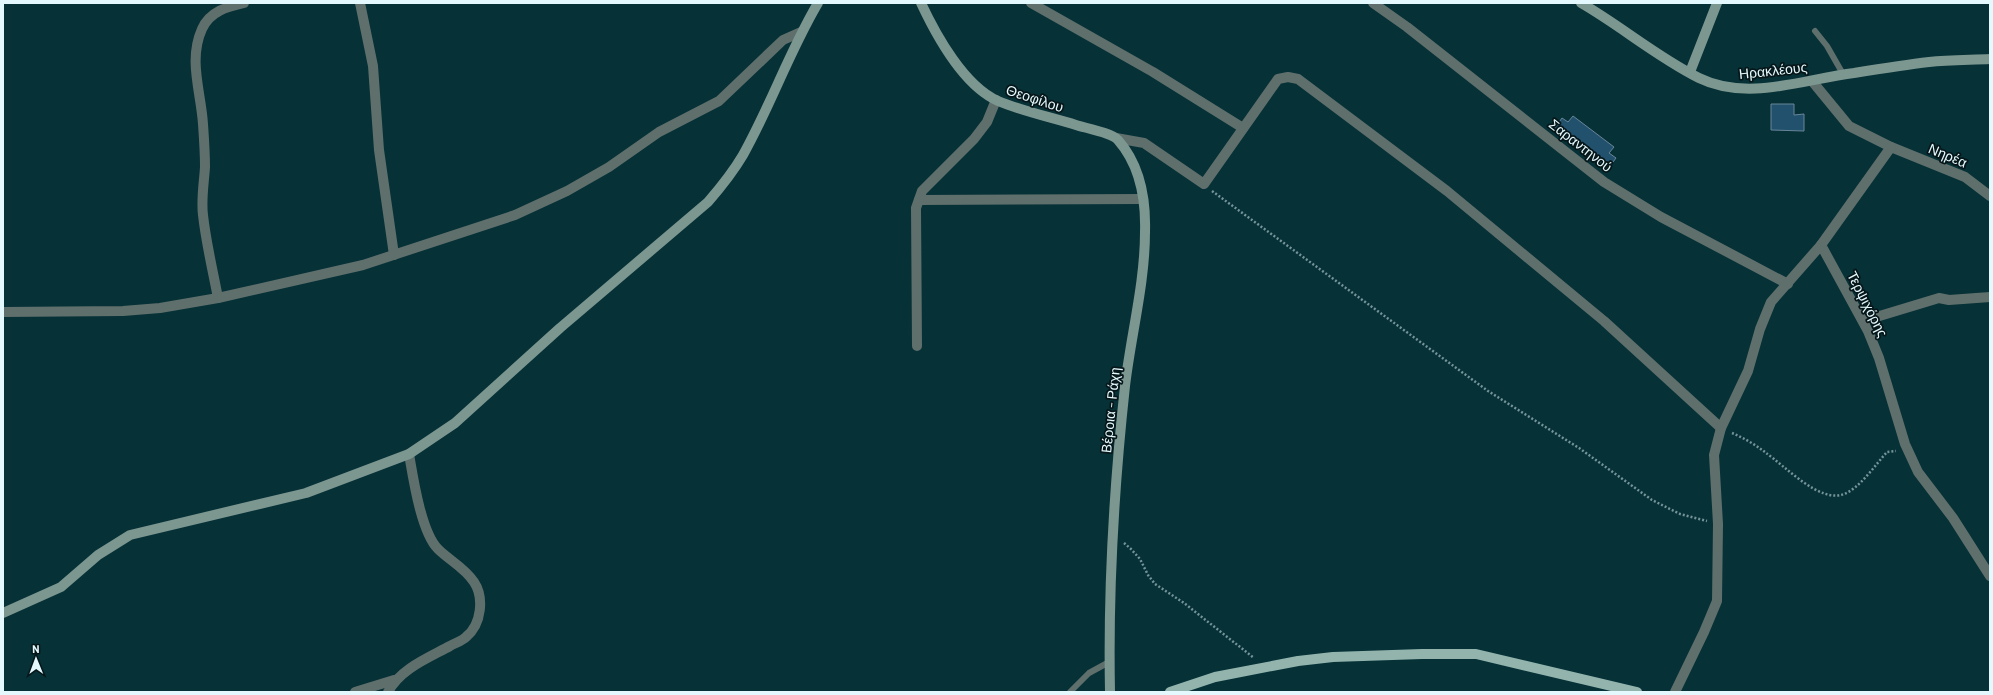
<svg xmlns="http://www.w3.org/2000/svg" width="1993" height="695" viewBox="0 0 1993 695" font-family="Barlow,sans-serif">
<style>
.building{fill:#22516d;stroke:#688599}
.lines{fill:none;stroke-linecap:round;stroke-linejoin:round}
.path{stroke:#749499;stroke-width:2.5;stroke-dasharray:2 2;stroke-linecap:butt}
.lane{stroke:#5f6f6c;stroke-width:6}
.street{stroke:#5f6f6c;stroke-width:10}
.secondary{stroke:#7c9690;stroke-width:10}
.primary{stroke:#92b4ad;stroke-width:10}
.labels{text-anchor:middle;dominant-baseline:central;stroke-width:3.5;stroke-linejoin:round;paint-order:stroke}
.street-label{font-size:14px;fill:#e4f9fd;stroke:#061619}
</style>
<rect width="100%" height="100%" fill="#063137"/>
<g class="building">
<polygon points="1771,104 1794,104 1794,115 1804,114 1804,131 1771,130"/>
<polygon points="1573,116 1614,147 1609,153 1616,158 1607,170 1554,129 1562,118 1568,122"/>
</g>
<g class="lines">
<g class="path">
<polyline points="1212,191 1488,391 1579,448 1652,500 1680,514 1707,521"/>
<path d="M1732,433C1744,438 1756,445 1766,453C1784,465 1820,504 1844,494C1859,489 1876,464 1887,452L1896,451"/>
<polyline points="1124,543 1131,549 1140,559 1148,575 1155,584 1184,603 1254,658"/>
</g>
<g class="lane">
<polyline points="1815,31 1827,46 1843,74"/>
<polyline points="1070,692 1089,673 1111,661"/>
</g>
<g class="street">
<polyline points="360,3 373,66 379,150 394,255"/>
<polyline points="1031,3 1153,72 1243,128"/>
<polyline points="1373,3 1407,27 1604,182 1661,217 1788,284"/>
<polyline points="1812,81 1849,126 1891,147 1965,177 1990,196"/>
<polyline points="1116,138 1144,143 1204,184 1278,79 1288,77 1298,79 1447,191 1604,321 1721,428"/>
<polyline points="919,200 1143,199"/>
<polyline points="1821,245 1868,331 1879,358 1905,444 1918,472 1953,518 1990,576"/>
<path d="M218,298C213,271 206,243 203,215C201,199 204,183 205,167C205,153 204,138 203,124C201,92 188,60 202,29C210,11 227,7 244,3"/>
<polyline points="3,312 123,311 160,308 218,298 363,265 515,215 567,191 609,167 659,132 719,101 783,40 801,32"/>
<polyline points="1863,321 1939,298 1949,300 1990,297"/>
<polyline points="917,346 916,208 922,191 974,139 987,122 996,100"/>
<polyline points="355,692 394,680"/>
<path d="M388,692C400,669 428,658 450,646C455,643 462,641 466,637C482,624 484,597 474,582C465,568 449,560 438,549C421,532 413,477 409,454"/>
<polyline points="1675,692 1704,632 1717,601 1718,524 1714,455 1721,428 1748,371 1760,329 1771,302 1821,245 1891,147"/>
</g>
<g class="secondary">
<path d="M921,3C936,35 964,86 998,101C1022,111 1050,117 1076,125C1085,128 1112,133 1118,140C1140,165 1146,199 1145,232C1145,283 1131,335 1125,386C1114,487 1108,590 1110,692"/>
<path d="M1581,3C1621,26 1657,57 1699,78C1748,102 1804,79 1854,73C1879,69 1904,65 1929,62C1949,60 1970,60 1990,59"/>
<polyline points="1690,72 1717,3"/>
<path d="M3,613L61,587L98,555L130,535L306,493L409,454L455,423L560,328L708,202C721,187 733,172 743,155C771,105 789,52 818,3"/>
</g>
<polyline class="primary" points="1170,692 1215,677 1298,661 1333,657 1422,654 1476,654 1637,692"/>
</g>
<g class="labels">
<g class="street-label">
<text transform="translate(1773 70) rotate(-6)">Ηρακλέους</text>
<text transform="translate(1035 98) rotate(18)">Θεοφίλου</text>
<text transform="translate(1581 145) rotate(38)">Σαραντηνού</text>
<text transform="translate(1948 155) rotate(23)">Νηρέα</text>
<text transform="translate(1868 304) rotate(63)">Τερψιχόρης</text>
<text transform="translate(1110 410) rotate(-84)">Βέροια - Ράχη</text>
</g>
</g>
<rect width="1993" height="695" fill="none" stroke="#e4f9fd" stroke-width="8"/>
<g transform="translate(36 659) rotate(359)" stroke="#061619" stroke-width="3" paint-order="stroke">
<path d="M0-3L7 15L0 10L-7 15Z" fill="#e4f9fd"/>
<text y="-6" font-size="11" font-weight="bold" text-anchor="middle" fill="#e4f9fd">N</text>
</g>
</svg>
